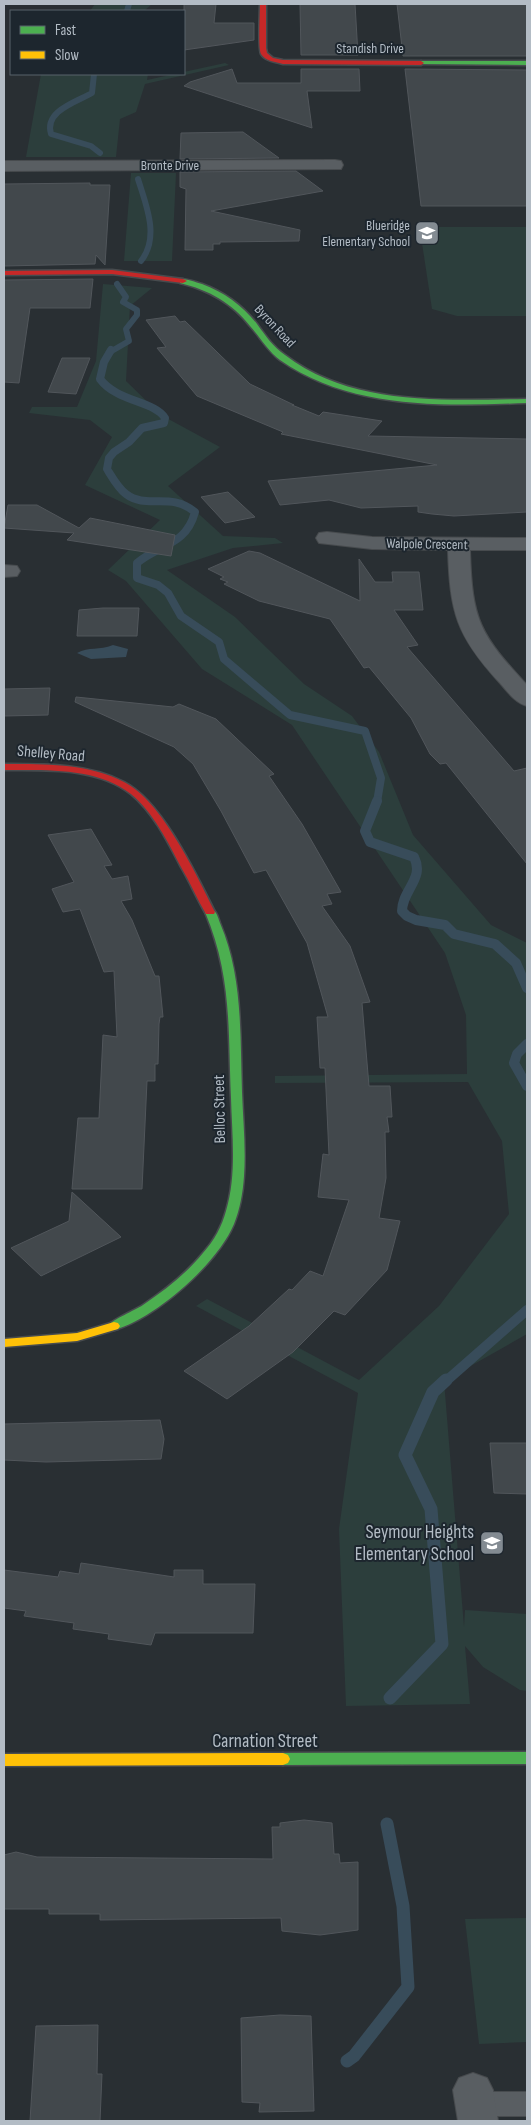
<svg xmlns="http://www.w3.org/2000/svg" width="531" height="2125" viewBox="0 0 531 2125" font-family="'Sofia Sans Condensed',sans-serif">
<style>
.green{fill:#2c3e3c}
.water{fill:#384c5a}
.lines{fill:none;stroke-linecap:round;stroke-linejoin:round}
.stream-far3{stroke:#384c5a;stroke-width:6}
.stream-far2{stroke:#384c5a;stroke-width:8}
.stream-far1{stroke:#384c5a;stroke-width:10}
.stream{stroke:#384c5a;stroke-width:13}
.building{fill:#42484c;stroke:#51565b}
.lane-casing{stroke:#474b4e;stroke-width:2}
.street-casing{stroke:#474b4e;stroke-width:2}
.fast-casing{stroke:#474b4e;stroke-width:3}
.slow-casing{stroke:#474b4e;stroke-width:3}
.jam-casing{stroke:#474b4e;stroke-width:3}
.lane{fill:#595e62;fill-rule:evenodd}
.street{fill:#595e62;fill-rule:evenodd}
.fast{fill:#4caf50;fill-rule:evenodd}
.slow{fill:#ffc107;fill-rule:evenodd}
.jam{fill:#c62828;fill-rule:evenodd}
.labels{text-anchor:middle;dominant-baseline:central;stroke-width:4;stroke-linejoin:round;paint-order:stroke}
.far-street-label{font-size:14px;fill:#b3bcc5;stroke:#1d262e}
.far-poi-label{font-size:14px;fill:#b3bcc5;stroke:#1d262e;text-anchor:end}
.street-label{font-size:16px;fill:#b3bcc5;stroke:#1d262e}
.near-poi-label{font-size:19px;fill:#b3bcc5;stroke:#1d262e;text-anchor:end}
.near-street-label{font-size:19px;fill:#b3bcc5;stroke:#1d262e}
</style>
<rect width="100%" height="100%" fill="#292f33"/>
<g class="green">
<polygon points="95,4 152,4 144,11 90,11"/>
<polygon points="225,63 229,65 145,84 136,112 120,119 116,157 26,157 41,74 148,74 147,80"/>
<polygon points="131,173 176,173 172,261 124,261"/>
<polygon points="429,227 527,227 527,316 457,316 432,309 420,230"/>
<polygon points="103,284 152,288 130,306 126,381 161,415 220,447 168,486 223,536 275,538 283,543 233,548 167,570 235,617 304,684 352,716 379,752 413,835 491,925 527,943 527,1334 444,1381 464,1627 465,1610 527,1614 527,1691 520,1690 483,1667 465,1646 470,1704 346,1706 339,1529 358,1393 196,1306 207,1299 359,1380 439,1306 509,1214 502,1141 468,1082 275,1083 275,1076 467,1074 466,1015 445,953 292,725 202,669 126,581 108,570 160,520 85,485 112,437 90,420 29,413 32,407 77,407 96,361"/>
<polygon points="527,1918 527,2042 479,2044 465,1919"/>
</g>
<path class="water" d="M113,645L128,649L126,657L91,659L77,653C89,646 99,651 113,645Z"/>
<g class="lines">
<g class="stream-far3">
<polyline points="127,11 129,4"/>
<path d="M94,74L92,93C76,102 44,111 51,134L91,146L100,153"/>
<path d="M138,179C146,205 160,237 141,261"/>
<polyline points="110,352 129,341 126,329 137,315 137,310 123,302 126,297 117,284"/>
</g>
<path class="stream-far2" d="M111,350L104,362L100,379C117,402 155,401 165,418L164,423L142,428L129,442L114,452L109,458L107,469C112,477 118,488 126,494C147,510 170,491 195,512C186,546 159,544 137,563V578L158,585L168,593L181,616L219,642L224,659L290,715L365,731L381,778L377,802"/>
<g class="stream-far1">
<path d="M377,801L365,831L370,842L414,857C425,879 402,890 402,911L407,916L416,920L445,925L454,934L495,944L516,963L527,988"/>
<polyline points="527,1044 517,1054 514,1063 527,1086"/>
<polyline points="445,1382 527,1310"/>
</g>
<g class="stream">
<polyline points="390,1698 442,1644 431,1509 405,1455 433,1392 446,1380"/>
<polyline points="347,2061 354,2056 408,1987 403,1906 387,1824"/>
</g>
</g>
<g class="building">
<polygon points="184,4 216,4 214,23 254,23 254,40 184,50"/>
<polygon points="300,4 355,4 358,55 301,55"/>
<polygon points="397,4 527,4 527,56 403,56"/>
<polygon points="232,69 237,83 301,83 301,69 359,69 360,91 307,91 312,128 184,86 190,82"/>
<polygon points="405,69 527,70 527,206 421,206"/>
<polygon points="243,132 279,158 180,159 181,133"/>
<polygon points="296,171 323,191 211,211 300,230 299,241 220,242 220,244 213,244 213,250 185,250 186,189 180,187 180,172"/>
<polygon points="90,183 90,185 110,185 105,265 96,255 95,264 4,266 4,184"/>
<polygon points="93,279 90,308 30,308 19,383 4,382 4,280"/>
<polygon points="175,316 180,322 185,321 250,384 294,405 292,405 319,416 323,412 382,421 368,436 527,439 527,512 454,516 432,514 418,512 418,506 361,508 329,500 280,505 268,481 437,465 281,434 283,432 197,396 157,348 166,347 146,320"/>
<polygon points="62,358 90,358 76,394 48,392"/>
<polygon points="228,492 255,517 225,523 201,497"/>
<polygon points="8,505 37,505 79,528 90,518 175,535 171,556 67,540 74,533 4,528"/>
<polygon points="249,551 260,553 360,601 359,559 375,582 393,582 392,572 419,572 423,610 394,610 418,645 407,647 514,771 527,768 527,864 446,763 440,764 430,754 411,718 369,667 364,668 330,619 259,601 224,584 228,582 220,579 224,577 208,569"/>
<polygon points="103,608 139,608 137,636 77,636 79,610"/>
<polygon points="50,688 48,715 4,716 4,689"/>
<polygon points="76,697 173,707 179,704 216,719 274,774 269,776 302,824 341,892 327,894 332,904 322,906 350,946 370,1002 362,1003 369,1086 390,1086 392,1117 387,1117 389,1132 385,1132 386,1178 379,1218 400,1221 387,1270 345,1315 334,1311 293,1352 227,1399 184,1371 249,1326 289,1289 292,1290 310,1271 323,1276 349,1200 318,1197 323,1154 329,1155 325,1068 320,1068 317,1017 328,1017 307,943 266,870 254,873 221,811 193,764 174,747 75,702"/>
<polygon points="91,829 112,865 104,866 112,879 128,876 132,899 121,901 132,920 155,976 159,976 163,1017 160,1017 159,1024 158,1064 155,1064 155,1081 147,1081 142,1189 72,1189 78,1118 99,1118 103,1035 117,1037 114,971 104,972 80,909 63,912 52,889 74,882 48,835"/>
<polygon points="72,1192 121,1237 41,1276 11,1248 69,1221"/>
<polygon points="160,1420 164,1439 161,1459 46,1462 4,1460 4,1424"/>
<polygon points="490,1443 527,1443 527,1494 494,1493"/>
<polygon points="81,1563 174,1577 174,1570 203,1570 203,1584 255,1584 253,1633 155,1633 151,1645 108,1639 109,1634 73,1629 74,1623 24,1616 26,1611 4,1608 4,1570 58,1577 60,1571 79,1574"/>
<polygon points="304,1820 332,1823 334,1854 339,1854 340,1863 358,1862 358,1930 320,1935 282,1931 281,1918 100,1920 100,1914 49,1914 49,1909 4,1909 4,1855 16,1852 37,1857 273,1859 272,1827 280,1827 280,1823"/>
<polygon points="280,2015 311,2016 314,2111 259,2112 260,2103 242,2102 241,2018"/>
<polygon points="98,2025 97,2074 102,2074 100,2121 30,2121 36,2026"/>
</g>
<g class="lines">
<defs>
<polygon id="lane" points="476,2092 527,2092 527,2116 476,2116 466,2112 462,2104 466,2096"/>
<g id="street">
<polygon points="335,160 341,161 343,165 341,169 4,171 4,161"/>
<path d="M327,532L372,537L527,538V550H470C472,621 480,634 527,685V706C515,703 507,691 499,682C456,635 450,612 448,550L372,549L319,543L316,538L319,533Z"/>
<polygon points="4,565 17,566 20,571 17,576 4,577"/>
<polygon points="473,2073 487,2078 493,2090 498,2121 458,2121 453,2090 459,2078"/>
</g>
<g id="fast">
<polygon points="421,61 527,61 527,65 419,64 419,62"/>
<path d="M180,279C188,279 195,282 202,284C224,292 243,306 257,324C265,335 273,347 285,355C353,407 446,400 527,399V403C444,406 352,410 280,360C268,351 260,337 250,326C232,303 209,290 180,283Z"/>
<path d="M210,909C217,910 218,918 220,923C243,977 240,1035 242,1092C243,1120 246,1148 244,1176C243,1192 240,1209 234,1224C218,1263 155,1319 114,1330L110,1329L108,1326C113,1319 134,1311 143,1305C165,1290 186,1274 203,1253C214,1241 222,1226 226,1211C237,1174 232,1135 231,1098C228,1030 232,976 205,912Z"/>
<polygon points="527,1752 527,1764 283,1765 278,1763 276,1759 278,1755 283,1753"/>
</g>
<g id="slow">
<polygon points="114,1322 118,1323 120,1326 118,1329 77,1341 4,1347 4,1339 77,1333"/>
<polygon points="283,1753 288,1755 290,1759 288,1763 283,1765 4,1766 4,1754"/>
</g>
<g id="jam">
<path d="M260,4H266V48L267,53L273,58L283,60L421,61L424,63L421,65L283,64C276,62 265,61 261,54C258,48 260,13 260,4Z"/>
<polygon points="112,270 183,279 187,281 183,283 112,274 4,275 4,271"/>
<path d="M4,764C43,764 88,763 124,782C162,801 196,874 215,912L214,914H206C197,899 190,882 181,867C168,842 153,812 131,794C97,767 45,770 4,770Z"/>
</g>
</defs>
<use href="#lane" class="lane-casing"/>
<use href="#street" class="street-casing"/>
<use href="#fast" class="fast-casing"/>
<use href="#slow" class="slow-casing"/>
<use href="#jam" class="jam-casing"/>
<use href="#lane" class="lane"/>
<use href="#street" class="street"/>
<use href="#fast" class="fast"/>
<use href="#slow" class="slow"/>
<use href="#jam" class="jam"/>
</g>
<defs>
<symbol id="school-square" viewBox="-11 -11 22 22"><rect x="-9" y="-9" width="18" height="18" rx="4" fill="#838b92" stroke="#1d262e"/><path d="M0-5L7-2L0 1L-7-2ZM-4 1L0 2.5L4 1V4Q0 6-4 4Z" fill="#fff"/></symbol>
</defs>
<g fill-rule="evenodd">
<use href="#school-square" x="413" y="219" width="28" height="28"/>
<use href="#school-square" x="478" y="1529" width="28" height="28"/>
</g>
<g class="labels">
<g class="far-street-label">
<text x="370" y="48">Standish Drive</text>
<text x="170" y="165">Bronte Drive</text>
<text transform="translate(275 326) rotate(47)">Byron Road</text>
<text transform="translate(427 544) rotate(1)">Walpole Crescent</text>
</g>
<g class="far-poi-label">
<text x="410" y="225">Blueridge<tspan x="410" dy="16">Elementary School</tspan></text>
</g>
<g class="street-label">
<text transform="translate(51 754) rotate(5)">Shelley Road</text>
<text transform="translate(220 1109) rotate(-91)">Belloc Street</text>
</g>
<g class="near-poi-label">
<text x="474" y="1532">Seymour Heights<tspan x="474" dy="22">Elementary School</tspan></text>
</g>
<g class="near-street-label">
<text x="265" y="1741">Carnation Street</text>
</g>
</g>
<rect width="531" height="2125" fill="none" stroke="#b3bcc5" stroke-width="10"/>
<rect x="10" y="10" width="175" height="65" fill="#1d262e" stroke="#59626a"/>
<rect x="20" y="26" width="25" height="8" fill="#4caf50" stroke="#59626a"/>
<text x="55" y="35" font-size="15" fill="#b3bcc5">Fast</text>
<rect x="20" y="51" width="25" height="8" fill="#ffc107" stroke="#59626a"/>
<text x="55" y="60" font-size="15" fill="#b3bcc5">Slow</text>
</svg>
